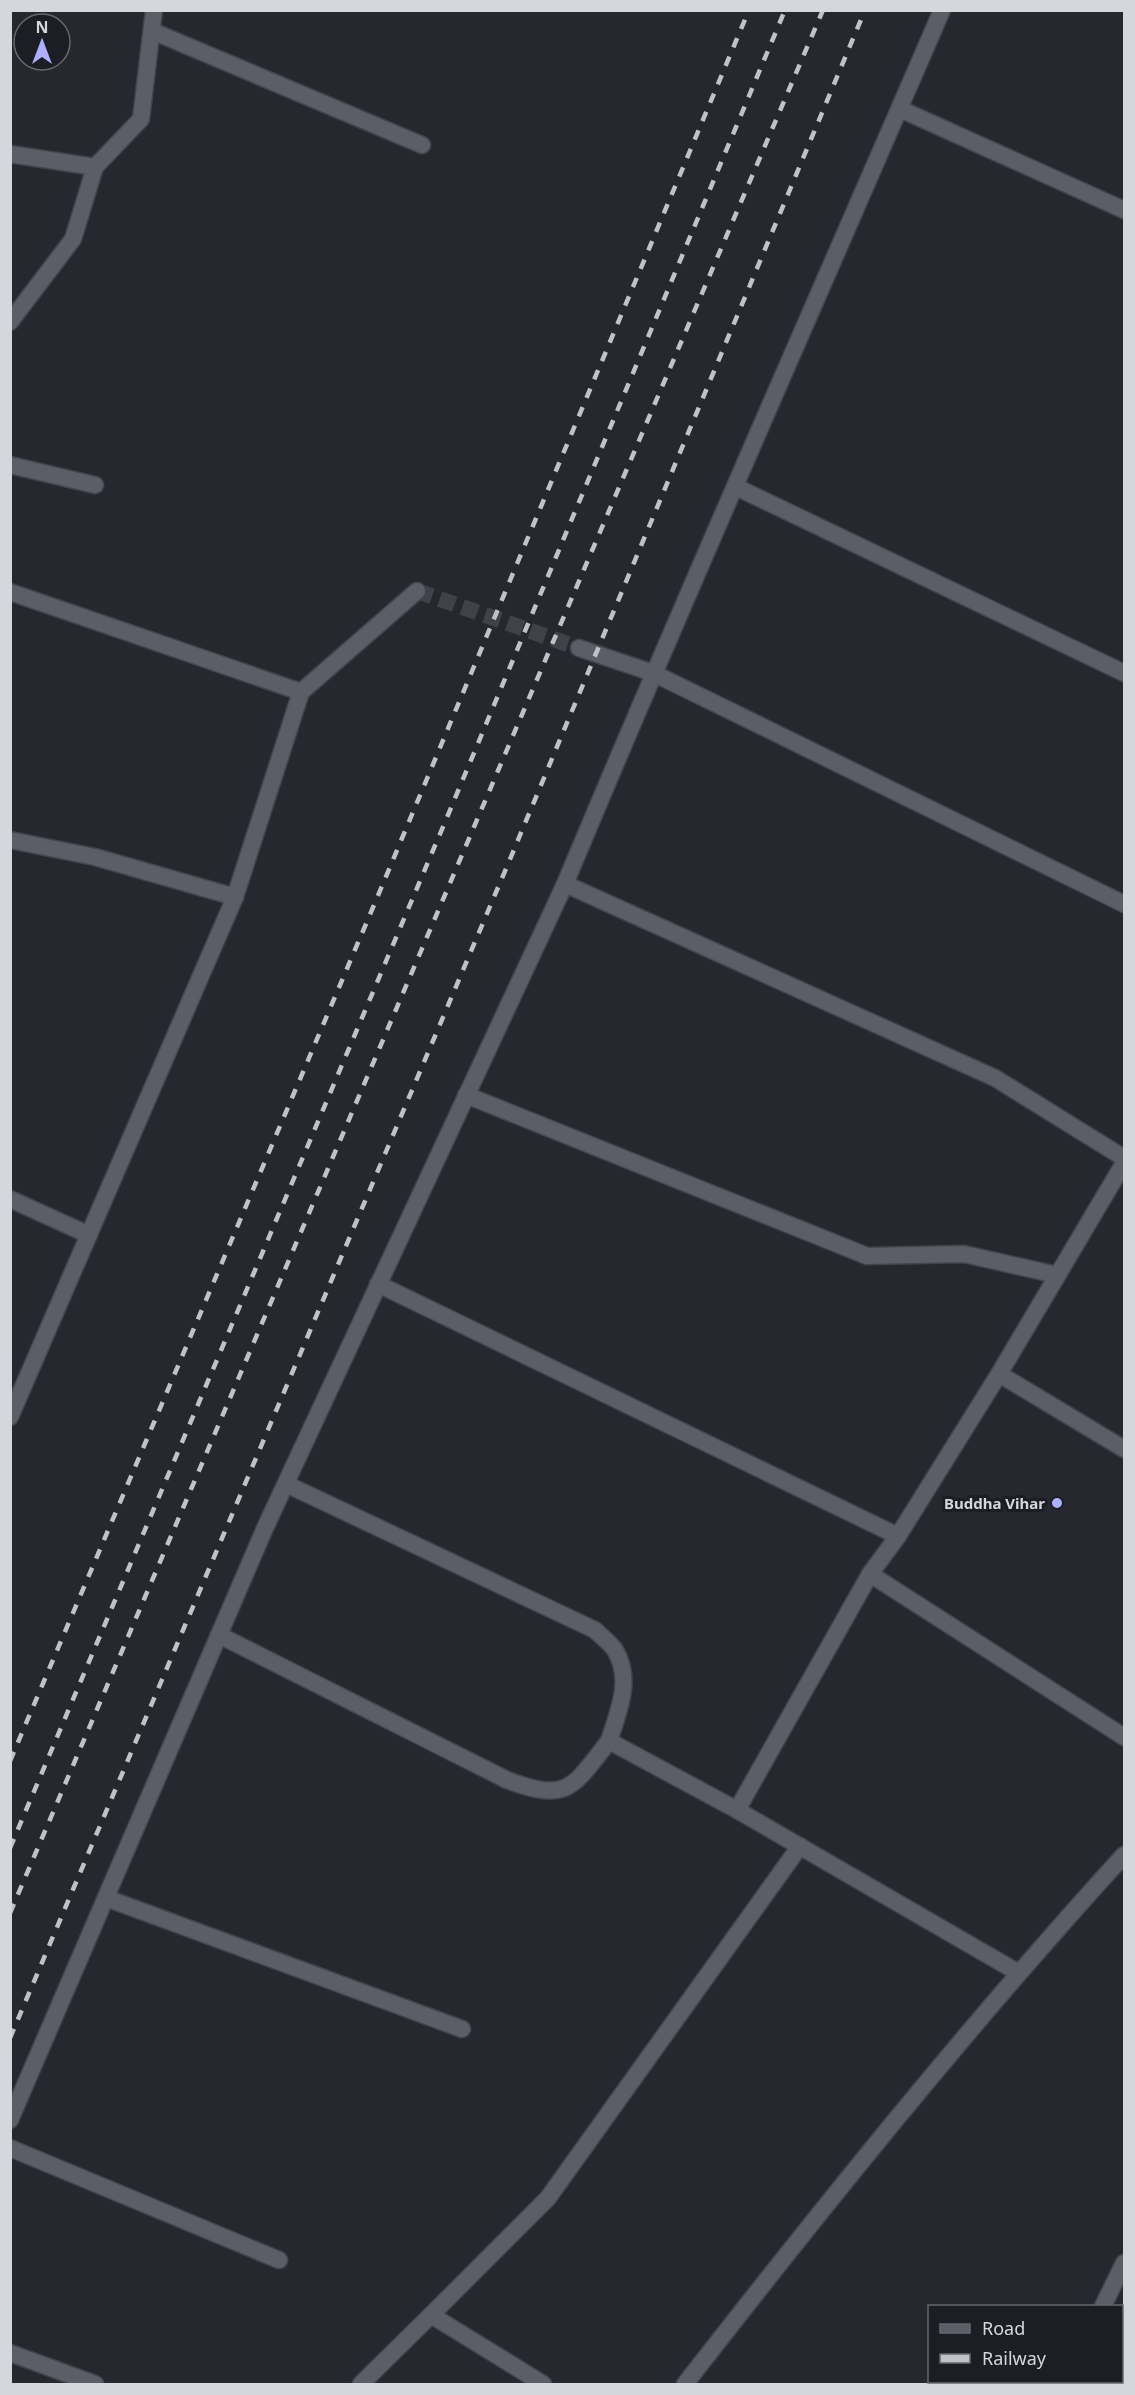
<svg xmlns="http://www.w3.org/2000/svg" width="1135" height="2395" viewBox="0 0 1135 2395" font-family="'Noto Sans',sans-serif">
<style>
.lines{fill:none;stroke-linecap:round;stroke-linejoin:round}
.minor-tunnel{stroke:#404149;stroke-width:16;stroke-dasharray:16 8;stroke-linecap:butt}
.minor-casing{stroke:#43444a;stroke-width:19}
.tertiary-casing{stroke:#43444a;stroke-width:19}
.minor{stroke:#5c5d66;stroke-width:16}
.tertiary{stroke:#5c5d66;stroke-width:16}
.rail{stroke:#c1c2c7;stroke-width:4.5;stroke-dasharray:10 10;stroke-linecap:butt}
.poi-dot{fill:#acaffb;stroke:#1d1d25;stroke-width:2}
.labels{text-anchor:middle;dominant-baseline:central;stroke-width:6;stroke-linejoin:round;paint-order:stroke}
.poi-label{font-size:15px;font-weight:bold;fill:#d6d7dc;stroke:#1d1d25;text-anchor:end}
</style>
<rect width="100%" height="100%" fill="#26272f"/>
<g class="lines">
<polyline class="minor-tunnel" points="417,591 579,648"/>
<defs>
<g id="minor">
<path d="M942,10C816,302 687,591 565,884L995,1078L1124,1158"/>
<polyline points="152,31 422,145"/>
<polyline points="900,109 1124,210"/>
<polyline points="10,154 95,167 141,119 154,10"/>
<polyline points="10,322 73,239 95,167"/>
<polyline points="10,465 95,485"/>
<polyline points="736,487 1124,673"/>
<polyline points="10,592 301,692 235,897 95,857 10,840"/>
<polyline points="579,648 653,673 1124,904"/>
<polyline points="301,692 417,591"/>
<polyline points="466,1095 867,1256 964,1254 1057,1275"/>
<polyline points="10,1199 89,1235"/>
<polyline points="378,1284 898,1536"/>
<polyline points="999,1374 1124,1449"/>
<polyline points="10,1417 235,897"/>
<path d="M286,1484L595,1630C601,1636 610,1643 615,1650C633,1680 618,1712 609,1741L737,1810"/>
<polyline points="870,1574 1124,1737"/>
<path d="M219,1635L507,1780C568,1803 572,1788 609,1741"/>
<polyline points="106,1898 462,2029"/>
<polyline points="1019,1973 737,1810 870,1574 898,1536 999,1374 1124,1163"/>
<polyline points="10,2120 265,1528 565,884"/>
<polyline points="10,2148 279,2260"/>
<polyline points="1103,2306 1124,2263"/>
<polyline points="1122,2336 1124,2337"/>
<polyline points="10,2353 95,2384"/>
<polyline points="361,2384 431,2315"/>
<polyline points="543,2384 431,2315 548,2198 800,1846"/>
</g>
<path id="tertiary" d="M685,2384C826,2203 970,2024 1124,1855"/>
</defs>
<use href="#minor" class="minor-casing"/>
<use href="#tertiary" class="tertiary-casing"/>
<use href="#minor" class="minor"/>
<use href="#tertiary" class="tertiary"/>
<g class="rail">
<polyline points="10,1761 377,898 749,10"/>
<polyline points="10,1848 448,815 785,10"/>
<polyline points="10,1913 823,10"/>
<polyline points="10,2038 508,864 865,10"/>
</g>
</g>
<circle class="poi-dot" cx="1057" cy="1503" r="6"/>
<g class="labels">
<g class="poi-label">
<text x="1045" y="1503">Buddha Vihar</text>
</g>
</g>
<rect width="1135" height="2395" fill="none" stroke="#d6d7dc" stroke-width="24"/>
<rect x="928" y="2305" width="195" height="78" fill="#1d1d25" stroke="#67676e" stroke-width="1.5"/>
<rect x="940" y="2324" width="30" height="9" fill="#5c5d66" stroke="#67676e" stroke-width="1.5"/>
<text x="982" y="2335" font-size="18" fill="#d6d7dc">Road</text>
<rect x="940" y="2354" width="30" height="9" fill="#c1c2c7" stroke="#67676e" stroke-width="1.5"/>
<text x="982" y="2365" font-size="18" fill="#d6d7dc">Railway</text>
<g transform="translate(42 42)"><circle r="28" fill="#1d1d25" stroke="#67676e" stroke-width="1.5"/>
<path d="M0-4.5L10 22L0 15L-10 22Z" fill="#acaffb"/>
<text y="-9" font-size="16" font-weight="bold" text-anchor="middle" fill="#d6d7dc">N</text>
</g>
</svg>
